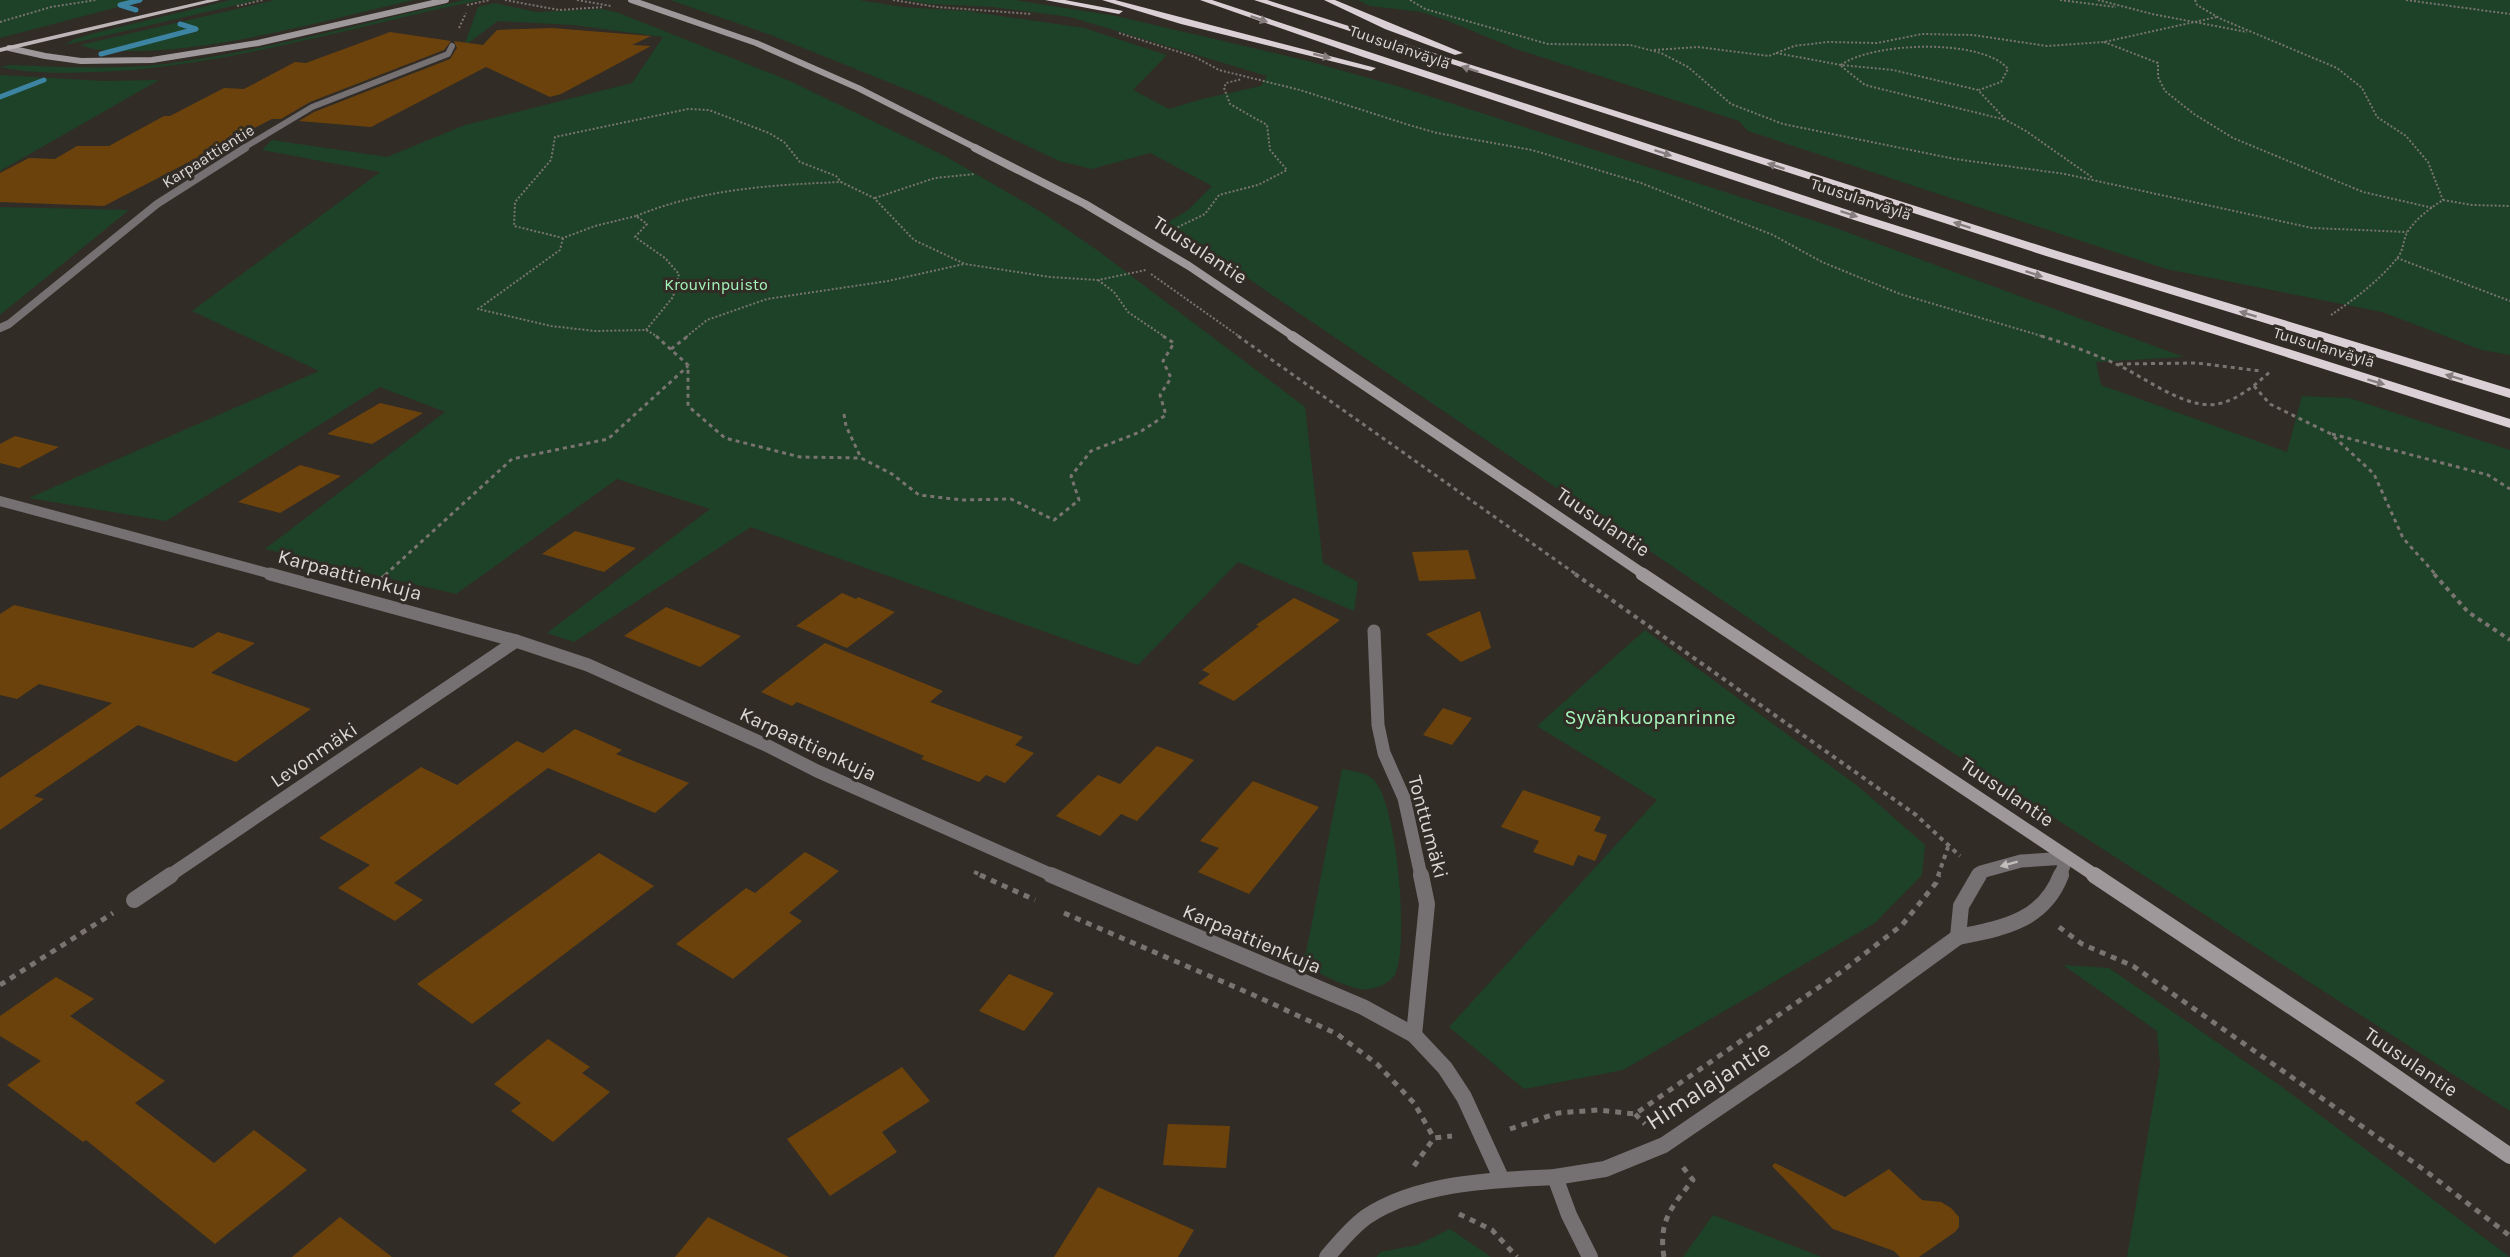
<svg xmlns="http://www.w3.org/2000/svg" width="2510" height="1257" viewBox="0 0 2510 1257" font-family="Karla,sans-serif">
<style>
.green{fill:#1d4228}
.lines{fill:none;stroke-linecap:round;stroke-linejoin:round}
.stream{stroke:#3d84a3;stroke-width:5}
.building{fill:#6b420c}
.path-far3{stroke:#79746f;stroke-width:2;stroke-dasharray:2 2;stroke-linecap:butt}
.path-far2{stroke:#79746f;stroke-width:3;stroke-dasharray:4 4;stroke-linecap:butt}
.path-far1{stroke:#79746f;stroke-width:4;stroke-dasharray:4.5 4.5;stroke-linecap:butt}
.path{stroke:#79746f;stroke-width:5;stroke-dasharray:6 6;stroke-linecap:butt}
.minor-far4{stroke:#757173;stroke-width:6}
.minor-far3{stroke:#757173;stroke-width:8}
.minor-far2{stroke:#757173;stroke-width:10}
.minor-far1{stroke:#757173;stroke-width:13}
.minor{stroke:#757173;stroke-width:16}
.tertiary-far1{stroke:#757173;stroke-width:13}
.tertiary{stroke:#757173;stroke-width:16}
.secondary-far4{stroke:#9e989b;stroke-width:6}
.secondary-far3{stroke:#9e989b;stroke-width:8}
.secondary-far2{stroke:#9e989b;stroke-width:10}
.secondary-far1{stroke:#9e989b;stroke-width:13}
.secondary{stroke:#9e989b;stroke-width:16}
.primary{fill:#beb5b9;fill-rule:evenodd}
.motorway{fill:#dbd0d5;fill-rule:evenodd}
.oneway{fill:#867e7e}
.oneway2{fill:#c2bebc}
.labels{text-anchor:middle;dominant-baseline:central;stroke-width:6;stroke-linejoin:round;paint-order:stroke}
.far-street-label{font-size:16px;fill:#dcd8d5;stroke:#322c26}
.far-park-label{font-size:16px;fill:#a4f5b9;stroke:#322c26}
.street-label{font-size:20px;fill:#dcd8d5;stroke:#322c26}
.park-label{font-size:20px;fill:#a4f5b9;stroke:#322c26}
.near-street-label{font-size:24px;fill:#dcd8d5;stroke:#322c26}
</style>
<rect width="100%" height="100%" fill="#322c26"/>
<g class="green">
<polygon points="0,0 145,0 0,38"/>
<polygon points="231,0 258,0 65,45 74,39 95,33"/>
<path d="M275,0H414C325,20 235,47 143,51C122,51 101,53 80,45Z"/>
<path d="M465,0H481C353,26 226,67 96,72C65,73 30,74 0,67L10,65C62,67 114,70 165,64C266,51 366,22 465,0Z"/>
<polygon points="670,0 859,0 903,7 967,11 1084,28 1167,55 1133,90 1169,109 1202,99 1261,86 1267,76 1070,17 992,7 929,4 904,0 1015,0 1116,16 1308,61 1404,88 1833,227 2184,357 2096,362 2101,385 2287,452 2302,396 2349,398 2510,450 2510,1111 1843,682 1166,223 1187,211 1212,186 1150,153 1092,169 1059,161 923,96 771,35"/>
<polygon points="1358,0 2510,0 2510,355 2482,350 2382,312 2166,269 1748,131 1739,121 1516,49 1446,20 1421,12 1370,6"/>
<polygon points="494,3 537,12 603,9 619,13 790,81 945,156 1043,213 1097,250 1305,407 1323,563 1358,582 1354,611 1238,562 1138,665 751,527 574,642 547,633 710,509 617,479 456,594 265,549 445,412 380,387 166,521 29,498 319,371 192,311 380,172 262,150 272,140 387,157 465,125 632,83 663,37 573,25 498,21 464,46 478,7"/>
<polygon points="0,75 103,81 159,80 0,171"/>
<polygon points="0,207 129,210 0,315"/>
<polygon points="1645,630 1859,787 1925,845 1922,875 1875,923 1623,1070 1524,1089 1449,1027 1657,800 1537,726"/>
<path d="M1342,769C1352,771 1365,772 1373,779C1397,801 1409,942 1396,972C1392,982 1380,987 1370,989C1352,993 1311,968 1293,960L1306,953Z"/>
<polygon points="2063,965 2109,968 2282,1087 2510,1257 2127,1257 2160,1064 2157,1031"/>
<polygon points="1713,1215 1822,1257 1683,1257"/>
<polygon points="1450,1229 1491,1257 1376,1257 1381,1252 1417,1245"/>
</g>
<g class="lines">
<g class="stream">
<polyline points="136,10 120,5 140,0"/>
<polyline points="101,54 196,29 180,24"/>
<polyline points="0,97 44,80"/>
</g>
</g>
<g class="building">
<polygon points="552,28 651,36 632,45 651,46 561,94 550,97 486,67 371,127 299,121 314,112 450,59 457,48 454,41 483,45 497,30"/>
<polygon points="390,32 451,41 444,50 310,102 281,119 272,119 104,206 0,202 0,173 29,158 55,159 77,146 109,146 164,116 170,116 224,88 244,89 295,62 306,63"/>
<polygon points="380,403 423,413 372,444 327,434"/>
<polygon points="15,436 59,447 19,468 0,463 0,444"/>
<polygon points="300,465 341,476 280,513 238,502"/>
<polygon points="575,531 636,548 604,572 542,554"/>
<polygon points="1468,550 1476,579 1419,581 1412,552"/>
<polygon points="842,593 856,599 858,597 895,612 847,648 796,626"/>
<polygon points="1294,598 1340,620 1234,701 1198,683 1210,674 1202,670 1259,626 1256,625"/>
<polygon points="14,605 193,648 218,632 255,643 211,673 311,709 236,762 138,725 34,796 44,799 0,830 0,778 112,703 39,684 17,699 0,695 0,614"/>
<polygon points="666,607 741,636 700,667 624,636"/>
<polygon points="1480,611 1491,648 1461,662 1426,634"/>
<polygon points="825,643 943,691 930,702 1023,737 1015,745 1034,753 1005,783 986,775 979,782 921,759 924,756 797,702 792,706 761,692"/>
<polygon points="1443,708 1472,718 1452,745 1423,735"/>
<polygon points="575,729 622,750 616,754 689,783 655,813 548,768 394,883 423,900 395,921 338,888 370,865 319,838 421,767 457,785 517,741 543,753"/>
<polygon points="1157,746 1194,760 1137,821 1121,814 1100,836 1056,816 1098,775 1120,784"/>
<polygon points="1253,781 1319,807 1249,894 1198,872 1219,848 1200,841"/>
<polygon points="1523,790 1601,817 1594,831 1607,835 1595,861 1578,855 1573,866 1533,852 1539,841 1501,827"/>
<polygon points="805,852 839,871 789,913 802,921 733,979 676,944 746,888 755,893"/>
<polygon points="599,853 654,886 472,1024 417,984"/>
<polygon points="1009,974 1054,993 1024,1031 979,1011"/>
<polygon points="56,977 94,999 70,1016 165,1081 135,1103 214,1163 254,1130 307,1170 215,1244 86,1140 83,1142 7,1085 41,1061 0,1036 0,1016"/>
<polygon points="548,1039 590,1067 582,1073 610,1092 553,1142 511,1111 521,1103 494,1084"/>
<polygon points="902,1067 930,1101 882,1132 897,1152 830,1196 787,1139"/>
<polygon points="1168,1124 1230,1126 1226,1168 1163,1165"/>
<polygon points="1775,1163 1845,1197 1889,1169 1922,1200 1941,1202 1951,1208 1959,1217 1959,1227 1955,1232 1919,1257 1900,1257 1894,1251 1833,1229 1772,1166"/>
<polygon points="1098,1187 1194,1230 1178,1257 1054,1257"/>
<polygon points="340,1217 392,1257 292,1257"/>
<polygon points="708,1217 789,1257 675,1257"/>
</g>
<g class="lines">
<g class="path-far3">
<polyline points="505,0 559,10 604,7"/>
<polyline points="577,0 611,6"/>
<polyline points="893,0 937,7 1032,14"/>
<polyline points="1410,0 1425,9 1548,44 1630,45 1661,53 1688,67 1731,104 1783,124 1955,159 2065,174 2312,228 2407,232"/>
<polyline points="2060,0 2116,7"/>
<polyline points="2098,0 2152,14 2247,32"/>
<polyline points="2195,0 2197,5 2221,19 2337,68 2362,88 2377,117 2406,136 2428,162 2443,200"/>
<polyline points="2406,0 2510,14"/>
<polyline points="467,5 490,0"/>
<polyline points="237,6 263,0"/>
<polyline points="0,22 51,7 96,0"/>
<polyline points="459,28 466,13"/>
<polyline points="1119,33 1195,57 1219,70 1300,90 1409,125 1437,133 1532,150 1641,183 1773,235 1822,262 1900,294 2045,337"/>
<polyline points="2104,42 2158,63 2158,77 2165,91 2194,114 2233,138 2363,192 2433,208"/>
<polyline points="1654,50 1698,47 1769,56 1794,46 1827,42 1877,43 1922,34 1973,35 2047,46 2104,42 2217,17"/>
<polyline points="1776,53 1841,65 1893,70 1978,90 2006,120 2026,131 2093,178"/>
<path d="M1841,65C1872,42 1983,38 2008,69L2001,82L1979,90"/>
<polyline points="1841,66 1865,85 2006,120"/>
<polyline points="875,198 935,178 975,174"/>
<polyline points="2443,200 2472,205 2510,206"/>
<polyline points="636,216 595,226 563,238 514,226 515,202 551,160 555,137 688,109 709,110 769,133 784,142 800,162 836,176 841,182 874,198 914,240 965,264 1050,277 1098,280 1146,270"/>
<polyline points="1174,229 1205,214 1219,195 1258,185 1287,170 1270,150 1267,125 1230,104 1224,88 1226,83 1242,79"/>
<polyline points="563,238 560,250 478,309 551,326 595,331 646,330 658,337"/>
<polyline points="2397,258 2510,301"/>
<polyline points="1151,274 1240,337"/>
<polyline points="1098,280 1114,292 1128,312 1165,337"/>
<path d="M2331,315C2355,299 2380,280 2398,257C2404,249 2403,239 2408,231C2417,218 2430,208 2443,200"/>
<path d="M646,330L673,297L679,274L665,258L635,237L647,224L636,216C702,189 770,185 841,182"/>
<polyline points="686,337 707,320 767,299 888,281 964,264"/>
</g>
<g class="path-far2">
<polyline points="656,336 688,365 688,406 725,438 800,457 861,458 892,474 919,495 962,500 1011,499 1054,520 1079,500 1071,476 1091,451 1140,432 1166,415 1160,395 1171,378 1163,361 1174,343 1163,336"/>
<polyline points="1238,336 1577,575"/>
<path d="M2041,336C2065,343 2091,353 2114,363C2146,377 2190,415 2225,402C2243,396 2257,383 2271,371"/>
<polyline points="671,349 688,336"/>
<polyline points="2119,364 2196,363 2261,371"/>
<polyline points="2254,386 2270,404 2331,434 2374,474 2403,538 2436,575"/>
<polyline points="844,414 846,426 861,458"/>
<polyline points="2332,434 2488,475 2510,489"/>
<polyline points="385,575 512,459 608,439 688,366"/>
</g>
<g class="path-far1">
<polyline points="1575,574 1916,815 1960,856"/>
<polyline points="2434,574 2468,612 2510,640"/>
<polyline points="382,578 387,574"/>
<polyline points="974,872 984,876"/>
<polyline points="1938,876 1948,847"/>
</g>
<g class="path">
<polyline points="980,875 1035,900"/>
<polyline points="1064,913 1258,997 1337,1034 1377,1064 1414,1103 1434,1138 1452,1136"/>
<polyline points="2059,927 2082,944 2133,966 2423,1169 2510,1236"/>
<polyline points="0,985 113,913"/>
<polyline points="1635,1114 1645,1124"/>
<polyline points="1510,1129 1558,1113 1598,1110 1635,1114 1841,972 1902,925 1936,883 1939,875"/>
<polyline points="1414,1166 1434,1138"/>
<polyline points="1459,1214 1492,1230 1517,1257"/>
<path d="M1664,1257C1658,1221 1672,1206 1693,1180L1682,1166"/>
</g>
<polyline class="minor-far4" points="242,149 312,107 448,54 452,46"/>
<polyline class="minor-far3" points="0,328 9,324 157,204 245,148"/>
<polyline class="minor-far2" points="0,501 275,575"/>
<g class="minor-far1">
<polyline points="270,574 516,641 588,665 766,745 817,771 1054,876"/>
<polyline points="1374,631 1378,725 1384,753 1404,798 1421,876"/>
<polyline points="169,876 516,641"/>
</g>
<g class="minor">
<polyline points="1051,875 1363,1007 1414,1035 1445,1068 1464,1097 1502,1180"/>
<polyline points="134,900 171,875"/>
<polyline points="1414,1035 1427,904 1421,875"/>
<path d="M1327,1257C1339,1243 1351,1228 1366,1217C1419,1182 1493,1180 1555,1177"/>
</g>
<polyline class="tertiary-far1" points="1978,876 1981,872 2021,861 2067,858 2060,876"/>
<g class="tertiary">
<polyline points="1958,937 1961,906 1979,875"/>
<path d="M1958,937C2002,928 2043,922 2061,875"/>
<polyline points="1590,1257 1569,1215 1555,1177 1605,1169 1664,1145 1793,1057 1958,937"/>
</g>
<g class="secondary-far4">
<polyline points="631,0 756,43 858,88 978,149"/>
<polyline points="9,48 45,56 81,61 152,60 258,43 446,0"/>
</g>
<polyline class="secondary-far3" points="975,148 1085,204 1189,266 1294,337"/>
<polyline class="secondary-far2" points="1292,336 1645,575"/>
<polyline class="secondary-far1" points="1642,574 2096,876"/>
<polyline class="secondary" points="2094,875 2361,1053 2510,1156"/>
<polygon class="primary" points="207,0 220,0 0,52 0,48"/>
<g class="motorway">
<polygon points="1045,0 1065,0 1123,11 1119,14"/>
<polygon points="1102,0 1115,0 1376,68 1371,71 1181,24"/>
<polygon points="1200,0 1212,0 1860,214 2510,419 2510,428 1851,219 1363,57"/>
<polygon points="1254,0 1267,0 2054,250 2510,389 2510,398 2046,256"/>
<polygon points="1324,0 1335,0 1463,53 1455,55 1385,29"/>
</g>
</g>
<defs><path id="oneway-solid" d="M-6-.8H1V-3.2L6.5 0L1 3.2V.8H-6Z" transform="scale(1.5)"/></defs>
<g class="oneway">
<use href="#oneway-solid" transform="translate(1259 19) rotate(19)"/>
<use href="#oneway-solid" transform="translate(1322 56) rotate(14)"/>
<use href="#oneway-solid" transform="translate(1470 69) rotate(-162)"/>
<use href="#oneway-solid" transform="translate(1663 153) rotate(18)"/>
<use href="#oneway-solid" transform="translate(1776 166) rotate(-162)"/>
<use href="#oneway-solid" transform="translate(1849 214) rotate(18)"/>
<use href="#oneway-solid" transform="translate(1962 225) rotate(-162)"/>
<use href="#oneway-solid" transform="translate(2034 274) rotate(18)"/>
<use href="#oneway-solid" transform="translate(2248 314) rotate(-163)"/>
<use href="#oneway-solid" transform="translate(2454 377) rotate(-163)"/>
<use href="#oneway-solid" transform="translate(2376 382) rotate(17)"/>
</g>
<use class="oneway2" href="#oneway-solid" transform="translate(2009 864) rotate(165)"/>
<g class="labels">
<g class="far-street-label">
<text transform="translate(1400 47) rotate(19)">Tuusulanväylä</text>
<text transform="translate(208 156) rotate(-32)">Karpaattientie</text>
<text transform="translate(1861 199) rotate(18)">Tuusulanväylä</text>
<text transform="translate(2324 347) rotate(17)">Tuusulanväylä</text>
</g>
<g class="far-park-label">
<text x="716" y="284">Krouvinpuisto</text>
</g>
<g class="street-label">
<text transform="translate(1200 250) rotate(33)">Tuusulantie</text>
<text transform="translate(1603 522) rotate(34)">Tuusulantie</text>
<text transform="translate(350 575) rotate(15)">Karpaattienkuja</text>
<text transform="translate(808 744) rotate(25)">Karpaattienkuja</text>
<text transform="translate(314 755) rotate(-34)">Levonmäki</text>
<text transform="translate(2007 792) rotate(34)">Tuusulantie</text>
<text transform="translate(1428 827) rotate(75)">Tonttumäki</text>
<text transform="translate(1252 939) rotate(23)">Karpaattienkuja</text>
<text transform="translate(2411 1062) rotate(34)">Tuusulantie</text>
</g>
<g class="park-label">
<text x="1650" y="717">Syvänkuopanrinne</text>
</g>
<g class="near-street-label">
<text transform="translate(1708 1085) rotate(-33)">Himalajantie</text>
</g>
</g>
</svg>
